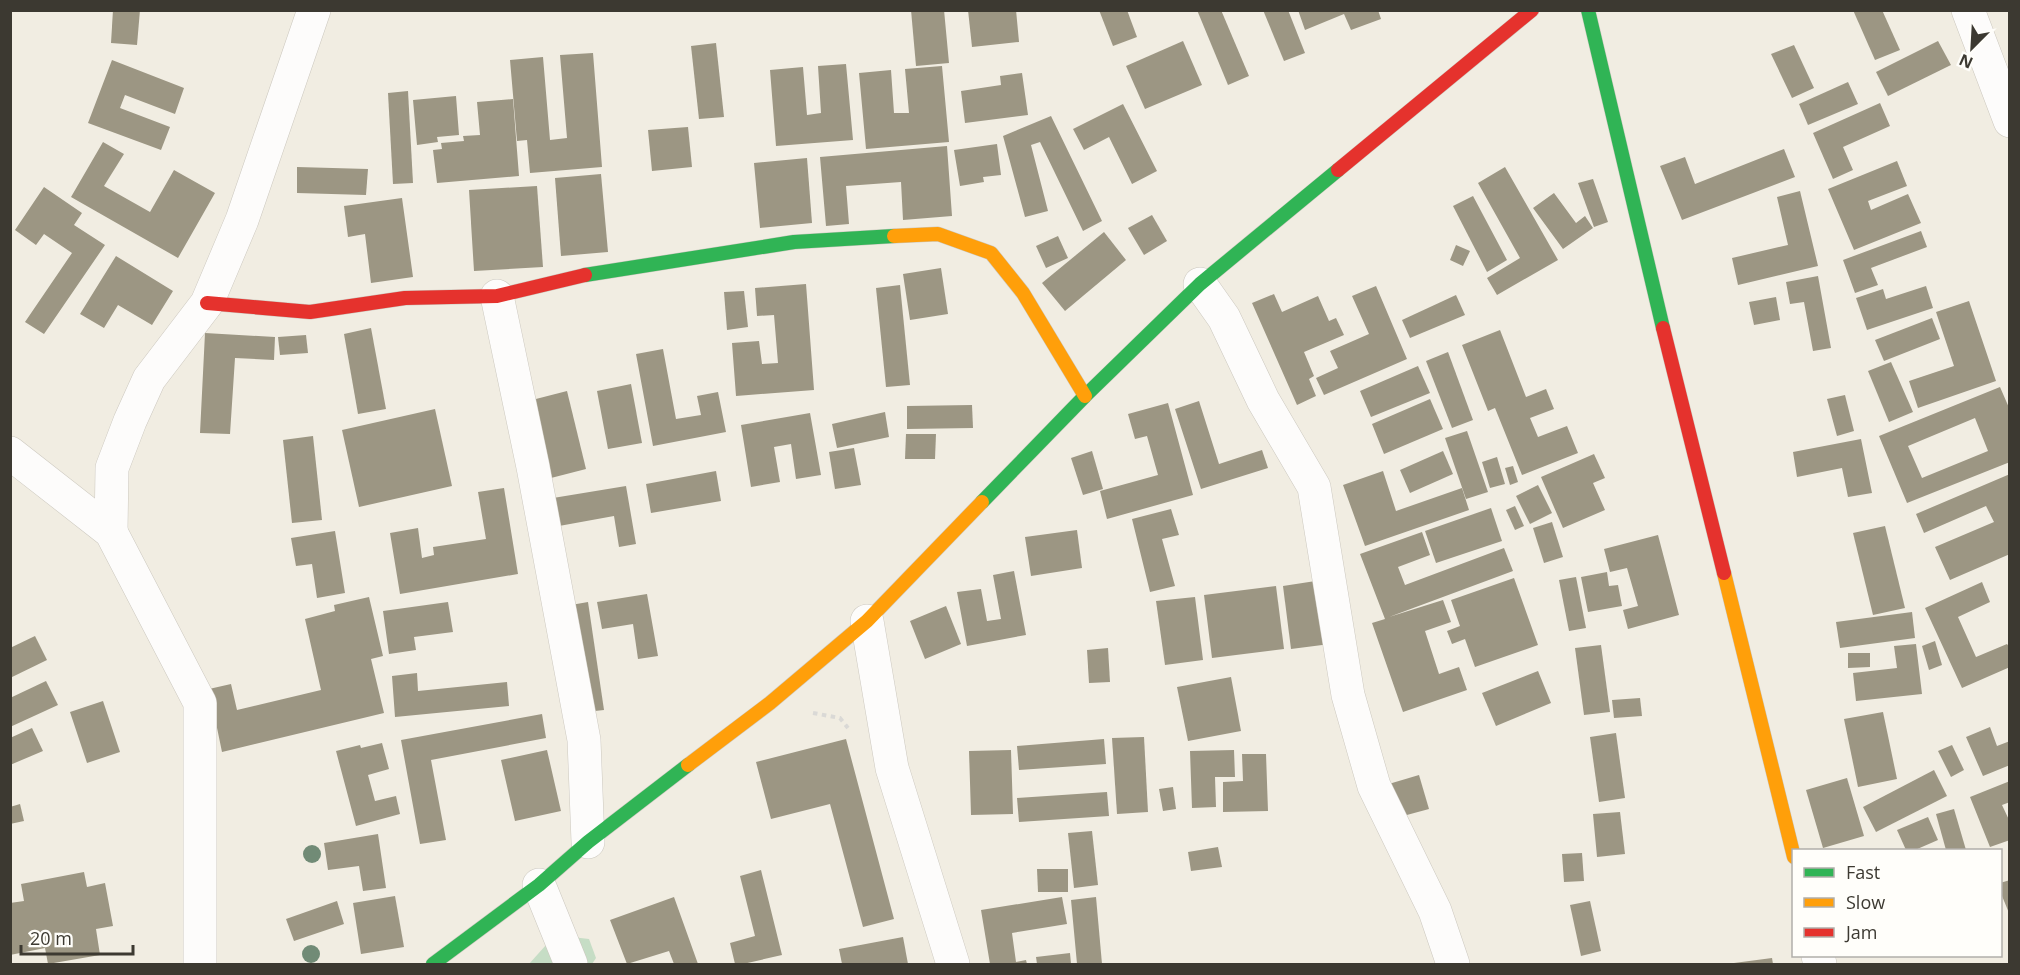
<svg xmlns="http://www.w3.org/2000/svg" width="2020" height="975" viewBox="0 0 2020 975" font-family="'Open Sans',sans-serif">
<style>
.green{fill:#c6ddc5}
.building{fill:#9c9683;fill-rule:evenodd}
.lines{fill:none;stroke-linecap:round;stroke-linejoin:round}
.street-casing{stroke:#ccc8bf;stroke-width:34}
.fast-casing{stroke:#ccc8bf;stroke-width:15}
.slow-casing{stroke:#ccc8bf;stroke-width:15}
.jam-casing{stroke:#ccc8bf;stroke-width:15}
.path{stroke:#dad9d6;stroke-width:4;stroke-dasharray:4.5 4.5;stroke-linecap:butt}
.street{stroke:#fdfcfb;stroke-width:33}
.fast{stroke:#30b455;stroke-width:14}
.slow{stroke:#ff9f0a;stroke-width:14}
.jam{stroke:#e5322d;stroke-width:14}
.tree{fill:#718b76}
</style>
<rect width="100%" height="100%" fill="#f1ede2"/>
<polygon class="green" points="555,935 589,939 596,958 592,964 529,964"/>
<g class="building">
<polygon points="113,10 140,10 137,45 111,43"/>
<polygon points="911,10 944,10 949,63 916,66"/>
<polygon points="968,10 1016,10 1019,42 972,47"/>
<polygon points="1099,10 1127,10 1137,37 1113,46"/>
<polygon points="1197,10 1221,10 1249,76 1228,85"/>
<polygon points="1263,10 1288,10 1305,53 1284,61"/>
<polygon points="1298,10 1378,10 1381,19 1351,30 1344,14 1305,30"/>
<polygon points="1853,10 1882,10 1900,50 1875,60"/>
<polygon points="1183,41 1202,85 1145,109 1126,66"/>
<polygon points="1938,41 1951,65 1888,96 1876,72"/>
<polygon points="716,43 724,117 699,119 691,46"/>
<polygon points="1794,45 1814,88 1792,98 1771,54"/>
<polygon points="593,53 602,167 530,173 527,140 517,141 510,60 543,57 550,140 567,138 560,55"/>
<polygon points="112,60 184,88 175,114 125,95 120,108 170,127 161,150 88,123"/>
<polygon points="846,64 853,140 776,146 770,70 803,67 807,115 821,113 818,66"/>
<polygon points="942,66 949,142 866,149 859,73 891,70 894,113 909,113 905,69"/>
<polygon points="1022,73 1028,115 965,123 961,91 1001,85 1000,76"/>
<polygon points="1848,82 1858,104 1808,125 1799,104"/>
<polygon points="408,91 413,183 393,184 388,93"/>
<polygon points="456,96 459,135 437,137 438,142 417,145 413,100"/>
<polygon points="513,99 519,176 437,183 433,150 442,149 441,143 464,141 463,136 480,135 477,102"/>
<polygon points="1880,103 1890,126 1843,147 1853,170 1833,179 1813,133"/>
<polygon points="1123,104 1157,171 1132,184 1109,137 1084,150 1073,129"/>
<polygon points="1051,116 1102,221 1083,231 1040,142 1031,145 1048,211 1025,217 1003,136"/>
<polygon points="688,127 692,167 652,171 648,130"/>
<polygon points="103,142 124,154 104,186 150,212 174,170 215,193 178,258 71,197"/>
<polygon points="997,144 1001,175 983,177 984,182 960,186 954,150"/>
<polygon points="947,146 952,216 903,220 901,182 846,186 849,224 826,226 820,157"/>
<polygon points="1784,149 1795,177 1682,220 1660,166 1685,157 1695,184"/>
<polygon points="807,158 812,223 760,228 754,163"/>
<polygon points="1897,161 1907,186 1868,201 1871,210 1908,194 1921,223 1854,250 1828,189"/>
<polygon points="297,167 368,169 366,195 297,193"/>
<polygon points="1505,167 1558,260 1497,295 1487,278 1520,258 1478,183"/>
<polygon points="601,174 608,252 561,256 555,178"/>
<polygon points="1593,179 1608,222 1594,227 1578,183"/>
<polygon points="537,186 543,267 474,271 469,190"/>
<polygon points="44,187 82,213 74,225 105,245 44,334 25,322 72,253 44,234 36,245 15,230"/>
<polygon points="1800,191 1818,266 1738,285 1732,258 1788,245 1777,197"/>
<polygon points="1554,193 1576,223 1585,216 1593,228 1563,249 1533,208"/>
<polygon points="1473,196 1507,260 1487,272 1453,206"/>
<polygon points="402,198 413,277 371,283 365,234 348,237 344,206"/>
<polygon points="1152,215 1167,241 1144,255 1128,228"/>
<polygon points="1921,231 1927,247 1871,268 1878,285 1855,293 1843,260"/>
<polygon points="1104,232 1126,260 1065,311 1042,283"/>
<polygon points="1058,236 1068,258 1046,268 1036,246"/>
<polygon points="1456,245 1470,251 1463,266 1450,260"/>
<polygon points="116,256 173,291 152,325 118,305 104,328 80,314"/>
<polygon points="941,268 948,314 910,320 903,274"/>
<polygon points="1818,276 1831,348 1813,351 1804,302 1790,304 1786,282"/>
<polygon points="806,284 814,390 736,396 732,343 759,341 762,364 778,363 774,315 757,316 755,288"/>
<polygon points="900,285 910,385 886,387 876,288"/>
<polygon points="1376,286 1407,359 1324,395 1316,378 1338,368 1330,351 1369,334 1352,296"/>
<polygon points="1926,286 1933,308 1867,330 1856,298 1883,289 1886,299"/>
<polygon points="744,291 748,327 727,330 724,292"/>
<polygon points="1274,294 1282,312 1318,296 1329,321 1336,318 1344,335 1304,352 1314,376 1309,379 1316,396 1297,405 1252,303"/>
<polygon points="1456,295 1465,315 1410,338 1402,320"/>
<polygon points="1776,297 1780,320 1754,325 1749,302"/>
<polygon points="1969,301 1996,381 1918,408 1909,381 1954,366 1936,312"/>
<polygon points="1932,318 1940,339 1884,361 1875,340"/>
<polygon points="371,328 386,409 358,414 344,334"/>
<polygon points="1500,330 1526,397 1546,389 1554,409 1530,418 1538,437 1567,426 1578,453 1522,475 1495,408 1488,411 1462,345"/>
<polygon points="205,333 275,337 274,360 235,358 230,434 200,433"/>
<polygon points="306,335 308,353 280,355 278,337"/>
<polygon points="663,349 676,419 701,415 697,396 718,392 726,432 653,446 636,354"/>
<polygon points="1448,352 1473,420 1452,428 1426,361"/>
<polygon points="1891,362 1913,412 1889,422 1868,371"/>
<polygon points="1418,366 1430,393 1371,417 1360,391"/>
<polygon points="631,384 642,443 608,449 597,391"/>
<path d="M2000,387L2010,410V462L1907,503L1879,436ZM1975,418L1988,451L1922,478L1908,446Z"/>
<polygon points="567,391 586,469 551,478 532,400"/>
<polygon points="1845,395 1854,431 1837,436 1827,399"/>
<polygon points="1430,399 1443,429 1384,454 1372,424"/>
<polygon points="1199,401 1219,464 1262,450 1268,468 1201,489 1175,409"/>
<polygon points="1168,403 1193,495 1107,519 1100,491 1158,475 1147,436 1135,439 1128,414"/>
<polygon points="972,405 973,428 907,429 907,406"/>
<polygon points="435,409 452,486 359,507 342,430"/>
<polygon points="885,412 889,437 837,448 832,424"/>
<polygon points="810,413 821,475 796,479 791,444 774,447 780,482 751,487 741,425"/>
<polygon points="1467,431 1488,492 1466,499 1445,438"/>
<polygon points="906,434 936,434 935,459 905,459"/>
<polygon points="313,436 322,520 292,523 283,440"/>
<polygon points="1861,439 1872,493 1848,497 1842,468 1797,477 1793,452"/>
<polygon points="854,448 861,485 835,489 829,452"/>
<polygon points="1092,451 1103,489 1083,495 1071,458"/>
<polygon points="1443,451 1453,474 1410,493 1400,470"/>
<polygon points="1594,454 1605,478 1593,483 1605,510 1563,528 1541,477"/>
<polygon points="1497,457 1505,484 1490,488 1482,462"/>
<polygon points="1513,466 1518,482 1510,485 1505,468"/>
<polygon points="716,471 721,501 651,513 646,484"/>
<polygon points="1383,471 1396,511 1462,488 1469,510 1365,546 1343,485"/>
<polygon points="2010,474 2010,554 1950,580 1935,547 1994,522 1986,506 1924,533 1916,514"/>
<polygon points="1538,485 1552,513 1530,524 1516,496"/>
<polygon points="626,486 636,544 619,547 614,516 559,526 553,498"/>
<polygon points="504,488 518,574 400,594 390,533 418,528 422,558 434,555 433,547 486,539 478,492"/>
<polygon points="1515,506 1524,526 1515,530 1506,510"/>
<polygon points="1491,508 1502,541 1436,563 1425,531"/>
<polygon points="1171,509 1179,535 1162,539 1175,586 1150,592 1132,519"/>
<polygon points="1552,522 1563,557 1544,563 1533,528"/>
<polygon points="1885,526 1905,608 1873,615 1853,533"/>
<polygon points="1077,530 1082,568 1031,576 1025,537"/>
<polygon points="335,531 345,593 317,598 312,564 296,566 291,538"/>
<polygon points="1422,532 1430,555 1398,567 1405,585 1504,548 1513,571 1389,617 1443,600 1451,622 1425,631 1439,674 1459,667 1467,690 1403,712 1372,623 1385,619 1360,554"/>
<polygon points="1658,535 1679,615 1628,629 1623,610 1638,606 1627,568 1610,572 1604,549"/>
<polygon points="1014,571 1026,635 967,646 957,592 981,589 987,621 1001,619 993,575"/>
<polygon points="1607,572 1609,586 1618,585 1622,606 1588,612 1581,577"/>
<polygon points="1576,577 1586,628 1569,631 1559,580"/>
<polygon points="1514,578 1538,645 1475,667 1465,639 1452,644 1447,631 1460,626 1451,600"/>
<polygon points="1322,580 1330,644 1291,649 1283,586"/>
<polygon points="1982,582 1990,602 1958,617 1976,657 2007,644 2010,648 2010,667 1962,688 1925,608"/>
<polygon points="1276,586 1284,649 1212,658 1204,595"/>
<polygon points="647,594 658,656 638,659 633,624 602,629 597,602"/>
<polygon points="369,597 383,656 371,659 384,713 222,752 209,689 231,684 237,710 321,690 305,619 335,611 334,605"/>
<polygon points="1195,597 1203,660 1165,665 1156,601"/>
<polygon points="448,602 453,632 414,637 416,650 389,654 383,611"/>
<polygon points="588,602 604,710 586,712 571,605"/>
<polygon points="946,606 961,644 925,659 910,621"/>
<polygon points="1912,612 1915,638 1840,648 1836,622"/>
<polygon points="35,636 47,660 10,678 10,648"/>
<polygon points="1935,641 1942,665 1929,670 1922,646"/>
<polygon points="1916,644 1922,694 1856,701 1853,673 1897,668 1894,646"/>
<polygon points="1601,645 1610,712 1584,715 1575,648"/>
<polygon points="1108,648 1110,682 1089,683 1087,650"/>
<polygon points="1848,653 1870,653 1870,667 1848,668"/>
<polygon points="1538,671 1551,703 1496,726 1482,693"/>
<polygon points="417,673 418,691 507,682 509,706 395,717 392,676"/>
<polygon points="1231,677 1241,731 1188,741 1177,687"/>
<polygon points="46,681 58,705 10,727 10,698"/>
<polygon points="1640,698 1642,716 1614,718 1612,700"/>
<polygon points="103,701 120,752 87,763 70,712"/>
<polygon points="1883,712 1897,779 1858,787 1844,719"/>
<polygon points="542,714 546,738 431,760 446,840 420,844 401,740"/>
<polygon points="1990,727 1997,746 2010,741 2010,765 1983,776 1966,737"/>
<polygon points="32,728 43,751 10,765 10,738"/>
<polygon points="1616,733 1625,798 1599,802 1590,737"/>
<polygon points="1144,737 1148,812 1117,814 1112,738"/>
<polygon points="846,739 894,919 863,927 830,804 771,819 756,762"/>
<polygon points="1104,739 1106,764 1019,770 1017,746"/>
<polygon points="382,743 389,769 368,775 375,801 396,796 400,814 356,826 336,751 360,745 361,748"/>
<polygon points="1952,745 1964,770 1951,777 1938,751"/>
<polygon points="547,750 561,811 515,821 501,760"/>
<polygon points="1011,750 1013,814 971,815 969,751"/>
<polygon points="1234,750 1235,777 1215,777 1216,807 1192,808 1190,751"/>
<polygon points="1242,754 1266,754 1268,811 1223,812 1223,782 1243,781"/>
<polygon points="1934,770 1947,796 1876,832 1863,807"/>
<polygon points="1419,775 1429,809 1392,819 1382,786"/>
<polygon points="1847,778 1864,836 1823,848 1806,790"/>
<polygon points="2010,781 2010,802 2002,805 2010,822 2010,840 1990,847 1970,797"/>
<polygon points="1173,787 1176,809 1163,811 1159,789"/>
<polygon points="1107,792 1109,816 1019,822 1017,798"/>
<polygon points="20,804 24,821 10,824 10,807"/>
<polygon points="1954,809 1966,850 1946,850 1936,814"/>
<polygon points="1620,812 1625,854 1597,857 1593,814"/>
<polygon points="1928,817 1938,840 1915,850 1906,850 1897,830"/>
<polygon points="1092,831 1098,885 1074,888 1068,833"/>
<polygon points="378,834 386,888 363,891 359,866 328,870 324,843"/>
<polygon points="1218,847 1222,867 1191,871 1188,852"/>
<polygon points="1582,853 1584,881 1564,882 1562,854"/>
<polygon points="1037,869 1068,869 1068,892 1038,892"/>
<polygon points="761,870 782,955 743,964 735,964 730,943 755,936 740,876"/>
<polygon points="84,872 87,887 105,883 113,926 96,929 100,955 48,964 45,948 10,955 10,903 24,901 21,884"/>
<polygon points="2010,880 2010,913 2009,913 2000,891 2000,883"/>
<polygon points="395,896 404,947 361,954 353,903"/>
<polygon points="674,897 698,964 674,964 669,951 627,964 610,920"/>
<polygon points="1062,897 1067,924 1012,933 1016,962 1026,960 1027,964 990,964 981,910"/>
<polygon points="1096,897 1102,964 1077,964 1071,900"/>
<polygon points="337,901 344,924 294,941 286,919"/>
<polygon points="1590,901 1601,951 1581,956 1570,905"/>
<polygon points="903,937 908,964 842,964 839,949"/>
<polygon points="1070,953 1071,964 1037,964 1036,957"/>
<polygon points="1772,958 1773,964 1734,964 1734,963"/>
</g>
<g class="lines">
<defs>
<g id="street">
<polyline points="1968,10 2010,121"/>
<polyline points="1200,284 1224,318 1263,400 1314,487 1348,695 1374,786 1435,911 1453,964"/>
<polyline points="497,296 533,467 584,740 588,842"/>
<polyline points="10,453 111,532 200,703 200,964"/>
<polyline points="111,532 112,468 130,421 149,379 207,303 242,220 314,10"/>
<polyline points="867,621 892,768 953,964"/>
<polyline points="539,885 571,964"/>
<polyline points="1818,956 1820,964"/>
</g>
<g id="fast">
<polyline points="1588,10 1663,328"/>
<polyline points="585,275 794,242 894,236"/>
<polyline points="982,502 1085,396 1200,284 1338,170"/>
<polyline points="433,964 539,885 588,842 688,765"/>
</g>
<g id="slow">
<polyline points="894,236 938,234 991,253 1023,293 1085,396"/>
<polyline points="1724,573 1794,857"/>
<polyline points="688,765 770,703 867,621 982,502"/>
</g>
<g id="jam">
<polyline points="1338,170 1532,10"/>
<polyline points="207,303 310,312 405,298 497,296 585,275"/>
<polyline points="1663,328 1724,573"/>
</g>
</defs>
<use href="#street" class="street-casing"/>
<use href="#fast" class="fast-casing"/>
<use href="#slow" class="slow-casing"/>
<use href="#jam" class="jam-casing"/>
<polyline class="path" points="813,713 840,718 848,728"/>
<use href="#street" class="street"/>
<use href="#fast" class="fast"/>
<use href="#slow" class="slow"/>
<use href="#jam" class="jam"/>
</g>
<g class="tree">
<circle cx="312" cy="854" r="9"/>
<circle cx="311" cy="954" r="9"/>
</g>
<rect width="2020" height="975" fill="none" stroke="#3c3931" stroke-width="24"/>
<rect x="1792" y="849" width="210" height="108" fill="#fffefa" stroke="#b1afaa" stroke-width="1.5"/>
<rect x="1804" y="868" width="30" height="9" fill="#30b455" stroke="#b1afaa" stroke-width="1.5"/>
<text x="1846" y="879" font-size="18" fill="#3c3931">Fast</text>
<rect x="1804" y="898" width="30" height="9" fill="#ff9f0a" stroke="#b1afaa" stroke-width="1.5"/>
<text x="1846" y="909" font-size="18" fill="#3c3931">Slow</text>
<rect x="1804" y="928" width="30" height="9" fill="#e5322d" stroke="#b1afaa" stroke-width="1.5"/>
<text x="1846" y="939" font-size="18" fill="#3c3931">Jam</text>
<g transform="translate(1972 48) rotate(204)" stroke="#fffefa" stroke-width="4.5" paint-order="stroke">
<path d="M0-4.5L10 22L0 15L-10 22Z" fill="#3c3931"/>
<text y="-9" font-size="16" font-weight="bold" text-anchor="middle" fill="#3c3931">N</text>
</g>
<path d="M21 945v9h112v-9" fill="none" stroke="#3c3931" stroke-width="3"/>
<text x="30" y="945" font-size="18" fill="#3c3931" stroke="#fffefa" stroke-width="4.5" paint-order="stroke">20 m</text>
</svg>
